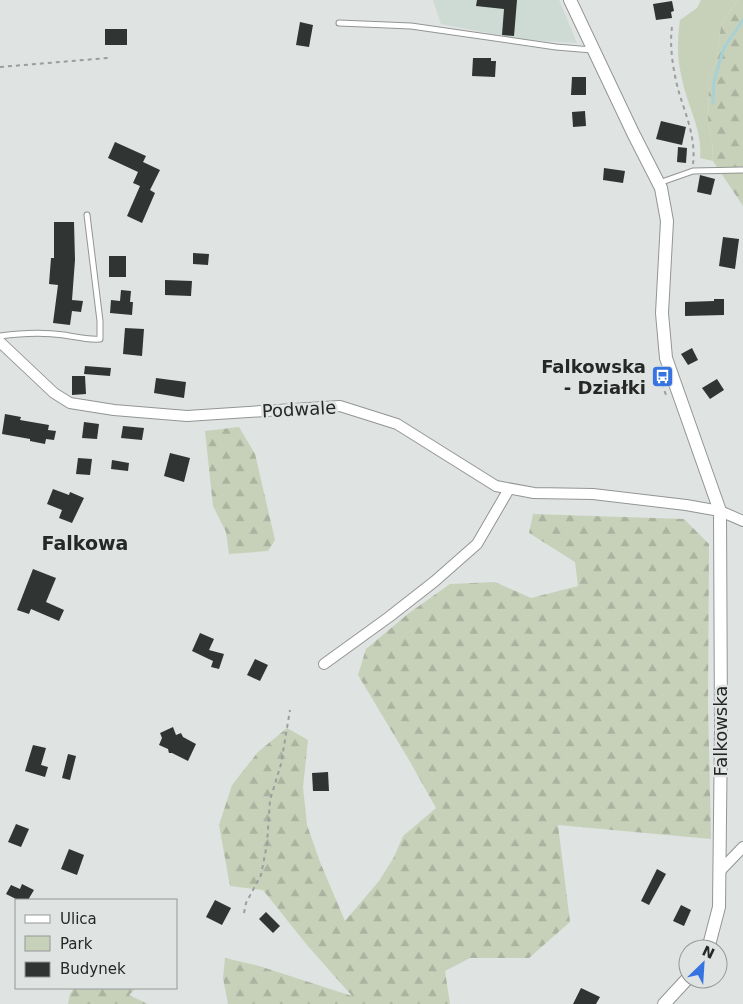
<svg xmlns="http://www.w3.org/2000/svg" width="743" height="1004" viewBox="0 0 743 1004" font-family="'DejaVu Sans',sans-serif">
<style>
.built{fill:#cedad4}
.green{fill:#c7d1ba}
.forest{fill:url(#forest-firs)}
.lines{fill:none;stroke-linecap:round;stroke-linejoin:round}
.stream{stroke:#a7d1d5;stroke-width:3}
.building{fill:#303433}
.service-casing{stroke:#929593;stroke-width:7}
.minor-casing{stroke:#929593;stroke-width:12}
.tertiary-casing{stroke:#929593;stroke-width:14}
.path{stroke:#9b9e9c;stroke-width:2;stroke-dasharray:4 4;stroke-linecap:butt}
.service{stroke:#fff;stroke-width:5}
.minor{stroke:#fff;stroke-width:10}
.tertiary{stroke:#fff;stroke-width:12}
.labels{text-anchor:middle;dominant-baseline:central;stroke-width:5;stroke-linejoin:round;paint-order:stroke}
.poi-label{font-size:18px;font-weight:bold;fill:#262727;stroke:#dfe3e1;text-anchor:end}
.street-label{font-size:18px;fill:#262727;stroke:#dfe3e1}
.neighbourhood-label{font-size:19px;font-weight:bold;fill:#262727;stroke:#dfe3e1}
</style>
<defs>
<pattern id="forest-firs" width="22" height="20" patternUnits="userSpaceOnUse" patternTransform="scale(1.25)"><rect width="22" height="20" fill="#c7d1ba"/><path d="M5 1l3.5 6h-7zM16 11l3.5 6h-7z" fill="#abb3a0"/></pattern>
</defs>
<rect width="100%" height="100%" fill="#dfe3e1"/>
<polygon class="built" points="433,0 559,0 577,43 526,40 441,24"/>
<path class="green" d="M701,0H738L721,25L717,58L709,77L708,124L712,141L713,161L700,158C703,131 687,105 682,79C677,58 677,41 680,20L697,8Z"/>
<g class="forest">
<polygon points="738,0 743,0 743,206 713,161 712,141 708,124 709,77 717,58 721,25"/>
<polygon points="239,427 255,454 275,540 268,551 229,554 226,532 213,506 205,431"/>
<polygon points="533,514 684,519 709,544 708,705 711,839 558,825 570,922 529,958 470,958 445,971 450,1004 228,1004 223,978 225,958 259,966 352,996 307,945 263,890 230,886 219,825 232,785 258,752 287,728 308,740 303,787 307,825 320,862 345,921 379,881 394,857 403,836 436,808 409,760 358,675 366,649 409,613 450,584 495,582 531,598 578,586 575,562 529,533"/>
<polygon points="74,988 136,988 129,995 148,1004 68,1004 70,994"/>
</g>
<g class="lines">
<polyline class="stream" points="713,103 714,81 724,48 743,20"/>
</g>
<g class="building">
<polygon points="477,0 517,0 514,36 502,35 504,9 476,6"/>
<polygon points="672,1 674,11 671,12 672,18 656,20 653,4"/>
<polygon points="300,22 313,25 309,47 296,45"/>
<rect x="105" y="29" width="22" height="16"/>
<polygon points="473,58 491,58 491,61 496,61 495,77 472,76"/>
<polygon points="572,77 586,77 586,95 571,95"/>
<polygon points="585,111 586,126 573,127 572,112"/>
<polygon points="661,121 686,127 682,145 656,139"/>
<polygon points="115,142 146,156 143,162 160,170 150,190 155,193 142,223 127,216 140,186 133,183 138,172 108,158"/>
<polygon points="678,147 687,148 686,163 677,162"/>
<polygon points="604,168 625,171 623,183 603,180"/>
<polygon points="700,175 715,179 711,195 697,192"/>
<polygon points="54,222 74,222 75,260 72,300 83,301 81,312 72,311 70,325 53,323 58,285 49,284 51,258 54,258"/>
<polygon points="723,237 739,239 735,269 719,266"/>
<polygon points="193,253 209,254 208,265 193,264"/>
<rect x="109" y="256" width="17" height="21"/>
<polygon points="165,280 192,281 191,296 165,295"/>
<polygon points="121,290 131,291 130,302 133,302 132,315 110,313 111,300 120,301"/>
<polygon points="714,299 724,299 724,315 685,316 685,302 714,301"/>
<polygon points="125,328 144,329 142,356 123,354"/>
<polygon points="692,348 698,360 688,365 681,354"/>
<polygon points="85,366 111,368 110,376 84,374"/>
<polygon points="72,376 85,376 86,394 72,395"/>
<polygon points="156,378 186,382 184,398 154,393"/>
<polygon points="717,379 724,390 710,399 702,388"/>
<polygon points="5,414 21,417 20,420 49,425 48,430 56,431 54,440 46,439 45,444 30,441 30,439 2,434"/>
<polygon points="84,422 99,424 97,439 82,438"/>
<polygon points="123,426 144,428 142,440 121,438"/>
<polygon points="170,453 190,458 184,482 164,476"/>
<polygon points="78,458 92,459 90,475 76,474"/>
<polygon points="112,460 129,463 128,471 111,469"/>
<polygon points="53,489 69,495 70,492 84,498 72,523 59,518 62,510 47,504"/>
<polygon points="33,569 56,578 46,602 64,610 59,621 31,609 29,614 17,610"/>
<polygon points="200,633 214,639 209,650 224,654 219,669 211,667 213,661 192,651"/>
<polygon points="255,659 268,665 260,681 247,675"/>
<polygon points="173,727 176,735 181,733 183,737 196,744 188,761 172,753 169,753 168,749 159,745 162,738 160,733"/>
<polygon points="33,745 46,748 41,765 48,767 45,777 25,771"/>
<polygon points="68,754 76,756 70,780 62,778"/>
<polygon points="328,772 329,791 313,791 312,773"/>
<polygon points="16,824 29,829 21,847 8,842"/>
<polygon points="69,849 84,855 77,875 61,869"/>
<polygon points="657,869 666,874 649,905 641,901"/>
<polygon points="22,884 34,890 28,900 18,900 6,894 11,885 20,889"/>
<polygon points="215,900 231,908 222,925 206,917"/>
<polygon points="681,905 691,910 684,926 673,921"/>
<polygon points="266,912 280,926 273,933 259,919"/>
<polygon points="581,988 600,997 596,1004 573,1004"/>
</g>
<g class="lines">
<defs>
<g id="service">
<polyline points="339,23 411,26 556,47 592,50"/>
<polyline points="659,183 693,171 743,170"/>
<path d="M0,336C22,333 42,332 64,335C77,337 87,340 100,339V321L87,215"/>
</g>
<g id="minor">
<polyline points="0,342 54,393 70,403 114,410 187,416 340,406 397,424 496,486 534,493 593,494 686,505 720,511 743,521"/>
<polyline points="324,664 389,617 435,581 477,544 509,489"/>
<polyline points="719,872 743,847"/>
</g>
<g id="tertiary">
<polyline points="570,0 633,133 661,188 667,221 662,313 666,358 720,511 721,730 719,907 708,949"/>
<polyline points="664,1004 688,978"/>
</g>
</defs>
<use href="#service" class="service-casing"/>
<use href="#minor" class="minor-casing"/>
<use href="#tertiary" class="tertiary-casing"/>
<g class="path">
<path d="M672,27C669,48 674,76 680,96C687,117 696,141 693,164"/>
<polyline points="0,67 108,58"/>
<polyline points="659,376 666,395"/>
<polyline points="244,913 246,903 261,875 267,844 270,800 281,764 290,710"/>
</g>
<use href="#service" class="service"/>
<use href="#minor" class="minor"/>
<use href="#tertiary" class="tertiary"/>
</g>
<defs>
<symbol id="bus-square" viewBox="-11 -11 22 22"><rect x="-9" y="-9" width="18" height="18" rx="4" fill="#3873e2" stroke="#dfe3e1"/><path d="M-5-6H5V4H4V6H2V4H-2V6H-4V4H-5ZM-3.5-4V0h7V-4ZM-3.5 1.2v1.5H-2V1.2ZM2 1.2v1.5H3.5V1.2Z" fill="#fff"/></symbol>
</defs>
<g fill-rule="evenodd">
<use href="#bus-square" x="650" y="364" width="25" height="25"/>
</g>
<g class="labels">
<g class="poi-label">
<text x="646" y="366">Falkowska<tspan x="646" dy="21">- Działki</tspan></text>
</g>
<g class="street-label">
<text transform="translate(299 409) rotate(-3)">Podwale</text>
<text transform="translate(720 731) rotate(-90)">Falkowska</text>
</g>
<g class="neighbourhood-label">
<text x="85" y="543">Falkowa</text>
</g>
</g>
<rect x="15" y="899" width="162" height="90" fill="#dfe3e1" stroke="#959897"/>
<rect x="25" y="915" width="25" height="8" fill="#ffffff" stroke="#959897"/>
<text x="60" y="924" font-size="15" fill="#262727">Ulica</text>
<rect x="25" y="936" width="25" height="15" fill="#c7d1ba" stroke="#959897"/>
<text x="60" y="949" font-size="15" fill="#262727">Park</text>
<rect x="25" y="962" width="25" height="15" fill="#303433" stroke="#959897"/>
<text x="60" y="974" font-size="15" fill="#262727">Budynek</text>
<g transform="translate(703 964) rotate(25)"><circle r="24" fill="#dfe3e1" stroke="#959897"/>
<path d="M0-4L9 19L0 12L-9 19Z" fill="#3873e2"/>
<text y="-8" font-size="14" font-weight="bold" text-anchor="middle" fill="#262727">N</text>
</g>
</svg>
